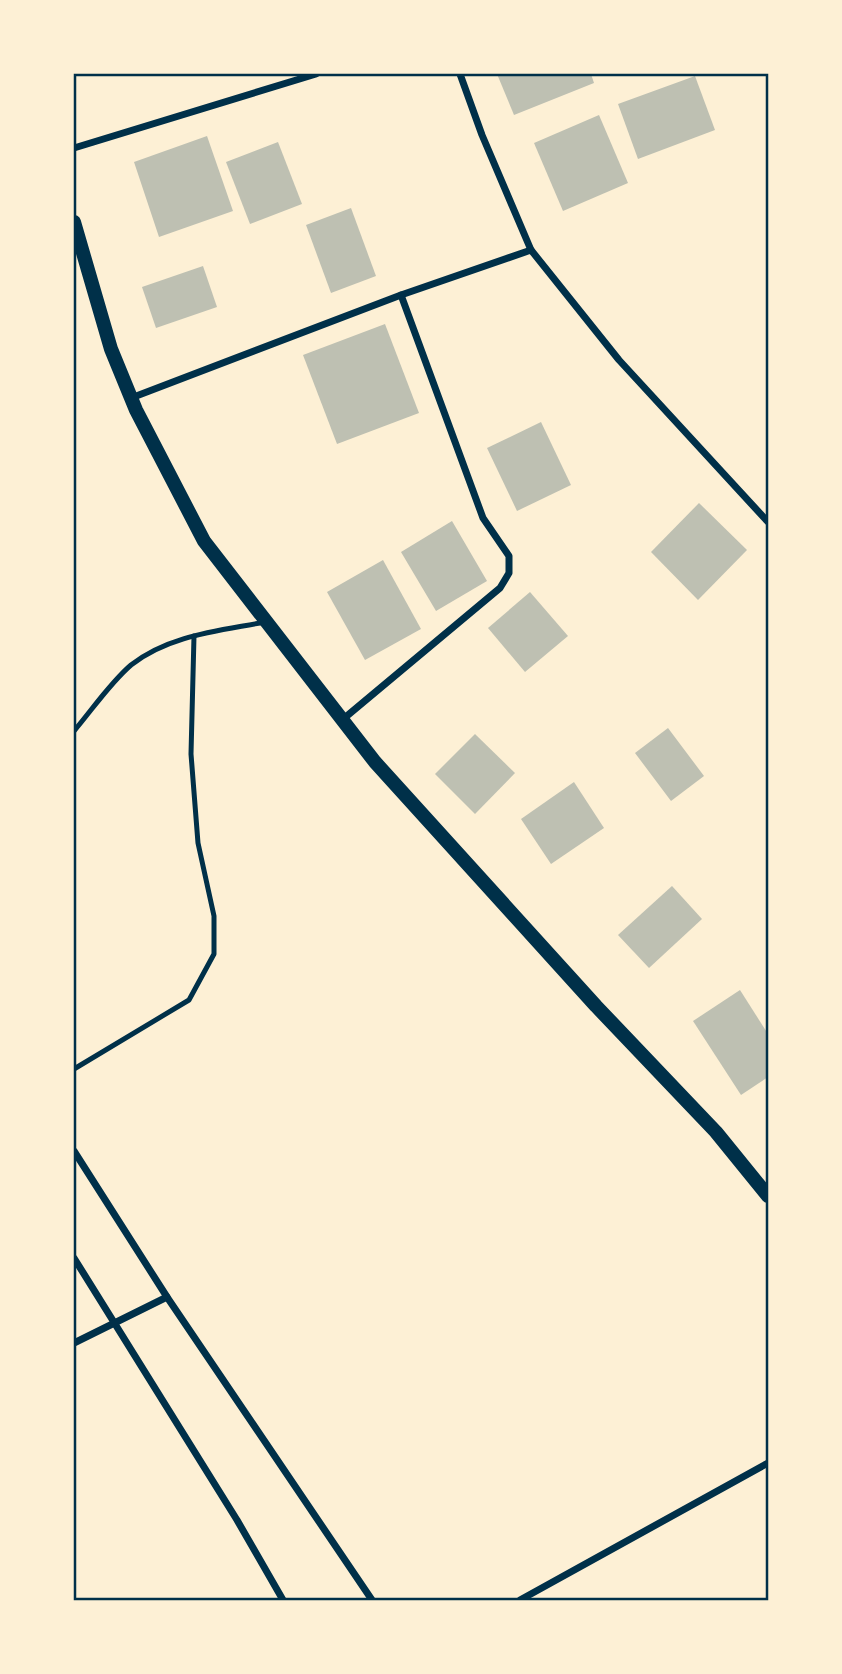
<svg xmlns="http://www.w3.org/2000/svg" width="842" height="1674" viewBox="0 0 842 1674" font-family="'Alegreya Sans',sans-serif">
<style>
.building{fill:#bec0b2}
.lines{fill:none;stroke-linecap:round;stroke-linejoin:round}
.service{stroke:#003049;stroke-width:5}
.minor{stroke:#003049;stroke-width:7}
.secondary{stroke:#003049;stroke-width:14}
.neatline{fill:none;stroke:#003049;stroke-width:2.5}
</style>
<rect width="100%" height="100%" fill="#fdf0d5"/>
<g class="building">
<polygon points="497,74 591,74 594,83 514,115"/>
<polygon points="695,76 715,130 638,159 618,104"/>
<polygon points="599,115 628,183 563,211 534,143"/>
<polygon points="207,136 233,211 159,237 134,162"/>
<polygon points="278,142 302,204 250,224 226,162"/>
<polygon points="351,208 376,276 331,293 306,225"/>
<polygon points="203,266 217,307 156,328 142,287"/>
<polygon points="385,324 419,413 337,444 303,355"/>
<polygon points="541,422 571,485 517,511 487,448"/>
<polygon points="699,503 747,550 698,600 651,552"/>
<polygon points="452,521 487,581 436,611 401,552"/>
<polygon points="383,560 421,629 365,660 327,592"/>
<polygon points="530,592 568,636 525,672 488,628"/>
<polygon points="668,728 704,776 671,801 635,753"/>
<polygon points="475,734 515,773 475,814 435,774"/>
<polygon points="574,782 604,828 551,864 521,819"/>
<polygon points="672,886 702,919 649,968 618,935"/>
<polygon points="740,990 768,1034 768,1077 741,1095 693,1021"/>
</g>
<g class="lines">
<g class="service">
<path d="M74,731C92,710 110,683 131,665C169,635 219,631 265,622"/>
<polyline points="74,1069 189,1000 214,954 214,916 198,843 191,754 194,636"/>
</g>
<g class="minor">
<polyline points="460,74 482,135 531,250 619,360 768,522"/>
<polyline points="74,148 316,74"/>
<polyline points="131,398 401,295 531,250"/>
<polyline points="342,720 500,588 509,573 509,556 483,518 401,295"/>
<polyline points="74,1151 167,1297 372,1600"/>
<polyline points="74,1258 237,1520 283,1600"/>
<polyline points="74,1343 167,1297"/>
<polyline points="520,1600 768,1463"/>
</g>
<polyline class="secondary" points="74,222 111,349 136,410 204,541 375,762 596,1006 716,1132 768,1196"/>
</g>
<rect width="842" height="1674" fill="none" stroke="#fdf0d5" stroke-width="150"/>
<rect x="75" y="75" width="692" height="1524" class="neatline"/>
</svg>
